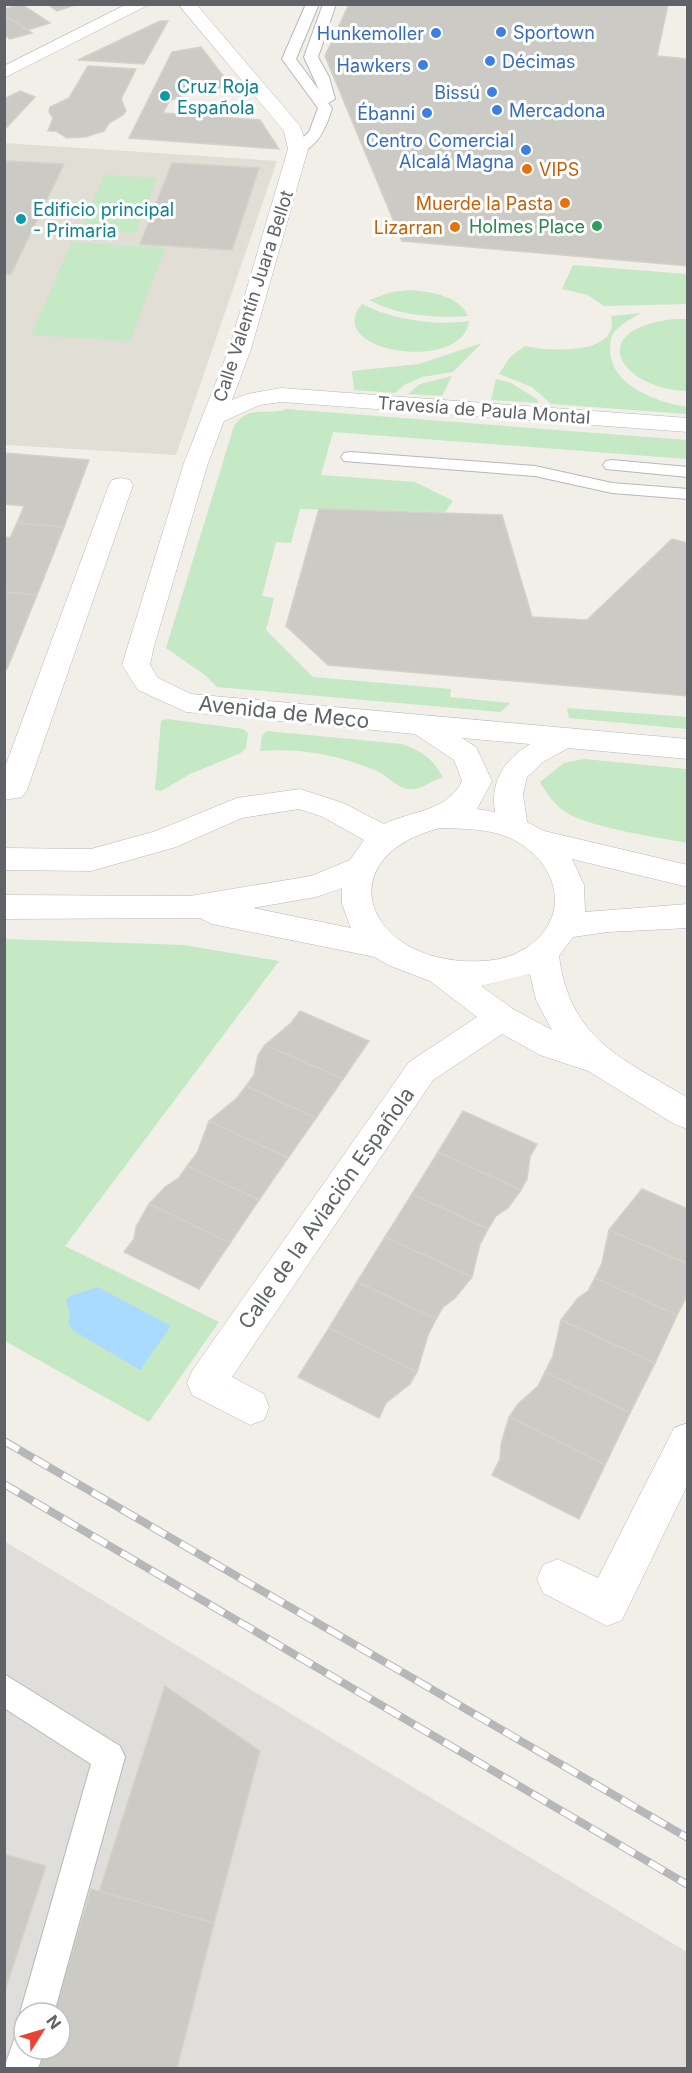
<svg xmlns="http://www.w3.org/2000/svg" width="692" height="2073" viewBox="0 0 692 2073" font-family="Inter,sans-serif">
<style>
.industrial{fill:#e0deda;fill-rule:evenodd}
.education{fill:#e1ded6}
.green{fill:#c5e8c5}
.water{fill:#aadaff}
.building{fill:#cccac5;stroke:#d6d1c6;stroke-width:1.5}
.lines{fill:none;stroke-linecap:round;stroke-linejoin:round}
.lane-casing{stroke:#b5b8bc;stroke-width:2}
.street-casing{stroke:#b5b8bc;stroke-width:1}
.lane{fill:#fff;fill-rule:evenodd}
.street{fill:#fff;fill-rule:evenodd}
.rail-casing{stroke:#b6b7b8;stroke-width:8}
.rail{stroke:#fff;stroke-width:6;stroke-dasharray:17;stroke-linecap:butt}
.shop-dot{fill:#3f7fe0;stroke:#fff;stroke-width:2}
.culture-dot{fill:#0f9aa8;stroke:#fff;stroke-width:2}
.food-dot{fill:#e8710a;stroke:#fff;stroke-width:2}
.leisure-dot{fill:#2e9e5b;stroke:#fff;stroke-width:2}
.labels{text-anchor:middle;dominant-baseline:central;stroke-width:6;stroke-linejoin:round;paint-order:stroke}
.far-shop-label{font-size:18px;fill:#366cbe;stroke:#fff;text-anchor:end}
.far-culture-label{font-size:18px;fill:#0d838f;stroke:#fff;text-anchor:start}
.far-food-label{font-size:18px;fill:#c56008;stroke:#fff;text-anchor:end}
.far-leisure-label{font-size:18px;fill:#27864d;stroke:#fff;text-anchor:end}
.far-street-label{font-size:18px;fill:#5f6368;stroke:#fff}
.street-label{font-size:21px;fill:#5f6368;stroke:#fff}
</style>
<rect width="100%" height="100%" fill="#f1efe8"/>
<path class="industrial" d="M4,1541L687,1952V2068H5ZM24,2013H60V2049H24Z"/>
<polygon class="education" points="4,143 277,161 176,455 5,445"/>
<g class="green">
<polygon points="104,175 157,178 136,233 81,230"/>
<polygon points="72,242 165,248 130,341 31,335"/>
<polygon points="573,265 687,274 687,304 604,306 588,295 562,289"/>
<path d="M410,290C431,292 458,295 468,316C434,318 399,316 369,300L392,292Z"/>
<path d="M362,304C392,320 436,326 469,321C463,374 321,352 362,304Z"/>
<path d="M641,313C633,318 624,322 617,329C611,334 610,342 610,350C611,386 657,402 687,407V414L551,404L532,387L499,374L510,357L525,346C546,351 621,357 611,316Z"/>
<path d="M674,319H687V391C620,389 583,329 674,319Z"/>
<polygon points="482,343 453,372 422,377 404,385 395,393 354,390 352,371 419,364"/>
<polygon points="452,376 442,396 408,394 420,384"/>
<polygon points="496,379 511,383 537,399 538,403 491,400"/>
<path d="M286,409L687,440V459L333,432L321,475L415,482L453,501L445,512L300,509L291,543L276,542L262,596L274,598L266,630L313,677L451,689L450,697L510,703L501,712L217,687L205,675L166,648L234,426C250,403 268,417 286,409Z"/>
<polygon points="567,708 687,717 687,729 569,718"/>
<polygon points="167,719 243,729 248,733 246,748 241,753 190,774 161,791 155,790 161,721"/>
<path d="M267,731L402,744C421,751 434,759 443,778C430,779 423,791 409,789C397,788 388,776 377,771C339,755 301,748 260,751L262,736Z"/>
<path d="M584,759L687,769V843C659,837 580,827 560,808C552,801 545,791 540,782L564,763Z"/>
<polygon points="5,939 184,945 279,961 65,1246 219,1322 149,1422 5,1341"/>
</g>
<polygon class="water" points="98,1287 171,1326 140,1370 72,1330 68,1322 70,1314 66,1300 70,1296"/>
<g class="building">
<polygon points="21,4 50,23 28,30 4,15 4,9"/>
<polygon points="47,4 78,4 57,11"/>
<polygon points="349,4 668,4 657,56 688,59 688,266 402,241 325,56"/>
<polygon points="4,15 28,30 32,33 10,39 4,35"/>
<polygon points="160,21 168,21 144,64 78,60"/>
<polygon points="201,47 231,86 179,94 182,98 170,100 163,113 260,120 279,149 129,138 172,52"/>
<polygon points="88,66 136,69 121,99 126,111 123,115 109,123 104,131 85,137 67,138 56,131 48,131 53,118 49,112 50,107 69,98"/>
<polygon points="20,91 35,97 4,130 4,99"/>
<polygon points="4,161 64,164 11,274 4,274"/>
<polygon points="172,163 259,168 232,250 140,244"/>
<polygon points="4,453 89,460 64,527 17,523 24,506 4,504"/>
<polygon points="319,509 502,515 532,617 587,620 672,539 688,543 688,696 328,665 286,626"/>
<polygon points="17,523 64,527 37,595 4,592 4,537 10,538"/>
<polygon points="4,592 37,595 7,669 4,669"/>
<polygon points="300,1011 369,1041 343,1079 265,1045 291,1023"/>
<polygon points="265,1045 343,1079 316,1118 246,1086 254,1075 258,1055"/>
<polygon points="246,1086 316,1118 288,1158 209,1121 237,1098"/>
<polygon points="463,1111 537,1144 530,1157 527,1179 521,1190 438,1152"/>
<polygon points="209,1121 288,1158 259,1200 187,1166 197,1153"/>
<polygon points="438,1152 521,1190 508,1208 496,1216 488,1229 412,1194"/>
<polygon points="187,1166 259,1200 230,1243 149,1204 165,1187 179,1178"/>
<polygon points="642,1189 688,1209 688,1264 609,1230"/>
<polygon points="412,1194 488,1229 480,1244 472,1277 385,1237"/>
<polygon points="149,1204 230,1243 199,1289 124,1252 134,1239 136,1227"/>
<polygon points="609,1230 688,1264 688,1294 677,1315 595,1278 602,1263"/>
<polygon points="385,1237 472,1277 455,1298 443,1307 436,1319 357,1282"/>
<polygon points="595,1278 677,1315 655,1363 561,1320 578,1298 588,1291"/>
<polygon points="357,1282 436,1319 428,1335 417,1372 329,1328"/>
<polygon points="561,1320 655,1363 630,1413 545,1372 553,1356"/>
<polygon points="329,1328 417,1372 410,1384 386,1403 379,1418 298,1377"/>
<polygon points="545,1372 630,1413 605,1465 509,1417 518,1404 538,1386"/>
<polygon points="509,1417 605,1465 579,1519 492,1475 500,1459 501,1444"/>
<polygon points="165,1686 260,1751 214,1923 99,1892"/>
<polygon points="4,1854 46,1866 4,1993"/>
<polygon points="91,1889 214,1923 177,2068 37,2068 43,2049 60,2049 60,2013 54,2013"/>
</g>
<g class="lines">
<defs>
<g id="lane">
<path d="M306,4H319L296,59L319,90L304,57L323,4H336L318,57L329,77L335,99L328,103L332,108C327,126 318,148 298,153L291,149L309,132L318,108L282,59Z"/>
<polygon points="350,452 535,466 612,483 688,489 688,499 612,493 535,476 344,461 341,457 344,453"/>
<polygon points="612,460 688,467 688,477 606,469 603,465 606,461"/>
<polygon points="4,1674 120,1746 125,1757 54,2013 24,2013 24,2024 20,2013 91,1764 4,1708"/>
<polygon points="24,2033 24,2049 45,2049 38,2068 4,2068 15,2037"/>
</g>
<g id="street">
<polygon points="127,4 150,4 4,78 4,66"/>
<path d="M178,4H196L300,126L308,149L251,349L232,400L247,394L281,388L688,418V432L281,402L260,405L224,421L208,463L154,646L150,665L158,678L191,694L688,739V759L568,748L543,762L527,777L523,794L527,822L544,831L688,865V887L572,859L584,885L585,912L688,904V928L608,932L573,937L559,956C570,1040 622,1058 688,1098V1129L676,1125L588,1071L540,1055L502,1034L433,1080L232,1377L264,1394L269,1407L264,1420L250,1425L192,1395L187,1383L192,1371L409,1062L477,1017L430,981L388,965L375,957L212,924L200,918L4,919V895L190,896L311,876L350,860L364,840L323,817L299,809L242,818L176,847L91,871L4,870V848L91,849L156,831L237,798L300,789L343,803L384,824C413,810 447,812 462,781L454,760L415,734L186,712L138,690L122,665L184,463L229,349L288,149L284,131ZM462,738L530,744C504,760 490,781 495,812L477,809L492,781L476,747ZM440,828C463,829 490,828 512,839C564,865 573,927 515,954C499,961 479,962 462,961C362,954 331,856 440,828ZM342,888V904L351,928L253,908L316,897ZM530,974L536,1000L552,1030L513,1009L481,986Z"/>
<polygon points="121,478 130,480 133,485 27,790 22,797 4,800 4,770 109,485 112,480"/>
<polygon points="688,1423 688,1484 622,1620 607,1626 543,1593 537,1579 543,1565 558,1559 598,1578 674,1428"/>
</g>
</defs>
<use href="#lane" class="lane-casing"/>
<use href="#street" class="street-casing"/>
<use href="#lane" class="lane"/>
<use href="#street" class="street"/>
<defs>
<g id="rail">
<polyline points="4,1441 688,1838"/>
<polyline points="4,1484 688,1885"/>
</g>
</defs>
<use href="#rail" class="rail-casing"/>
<use href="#rail" class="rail"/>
</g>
<g class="shop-dot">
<circle cx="501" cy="32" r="6"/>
<circle cx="436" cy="33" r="6"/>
<circle cx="490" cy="61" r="6"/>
<circle cx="423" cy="65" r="6"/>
<circle cx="492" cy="92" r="6"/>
<circle cx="497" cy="110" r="6"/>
<circle cx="427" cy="113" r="6"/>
<circle cx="526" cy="150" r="6"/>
</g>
<g class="culture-dot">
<circle cx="165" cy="96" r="6"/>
<circle cx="21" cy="219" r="6"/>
</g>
<g class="food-dot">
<circle cx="527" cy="169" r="6"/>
<circle cx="565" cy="203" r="6"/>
<circle cx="455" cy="227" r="6"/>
</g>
<circle class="leisure-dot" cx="597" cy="226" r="6"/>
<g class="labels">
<g class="far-shop-label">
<text x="513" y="32" text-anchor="start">Sportown</text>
<text x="424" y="33">Hunkemoller</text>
<text x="502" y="61" text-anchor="start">Décimas</text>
<text x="411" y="65">Hawkers</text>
<text x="480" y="92">Bissú</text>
<text x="509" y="110" text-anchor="start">Mercadona</text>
<text x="415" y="113">Ébanni</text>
<text x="514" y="140">Centro Comercial<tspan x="514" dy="21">Alcalá Magna</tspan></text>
</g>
<g class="far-culture-label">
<text x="177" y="86">Cruz Roja<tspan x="177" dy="21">Española</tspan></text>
<text x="33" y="209">Edificio principal<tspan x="33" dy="21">- Primaria</tspan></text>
</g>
<g class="far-food-label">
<text x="539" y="169" text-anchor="start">VIPS</text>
<text x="553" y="203">Muerde la Pasta</text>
<text x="443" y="227">Lizarran</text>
</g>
<g class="far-leisure-label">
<text x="585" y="226">Holmes Place</text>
</g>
<g class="far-street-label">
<text transform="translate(253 296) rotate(-72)">Calle Valentín Juara Bellot</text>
<text transform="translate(484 410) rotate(4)">Travesía de Paula Montal</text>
</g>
<g class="street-label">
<text transform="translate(284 712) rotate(6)">Avenida de Meco</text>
<text transform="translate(326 1208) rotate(-55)">Calle de la Aviación Española</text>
</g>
</g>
<rect width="692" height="2073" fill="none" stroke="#5f6368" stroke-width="12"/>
<g transform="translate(42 2031) rotate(53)"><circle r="28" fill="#ffffff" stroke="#bfc1c3" stroke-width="1.5"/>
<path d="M0-4.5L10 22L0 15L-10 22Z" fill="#ea4335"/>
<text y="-9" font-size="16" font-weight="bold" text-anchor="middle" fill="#5f6368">N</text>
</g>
</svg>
